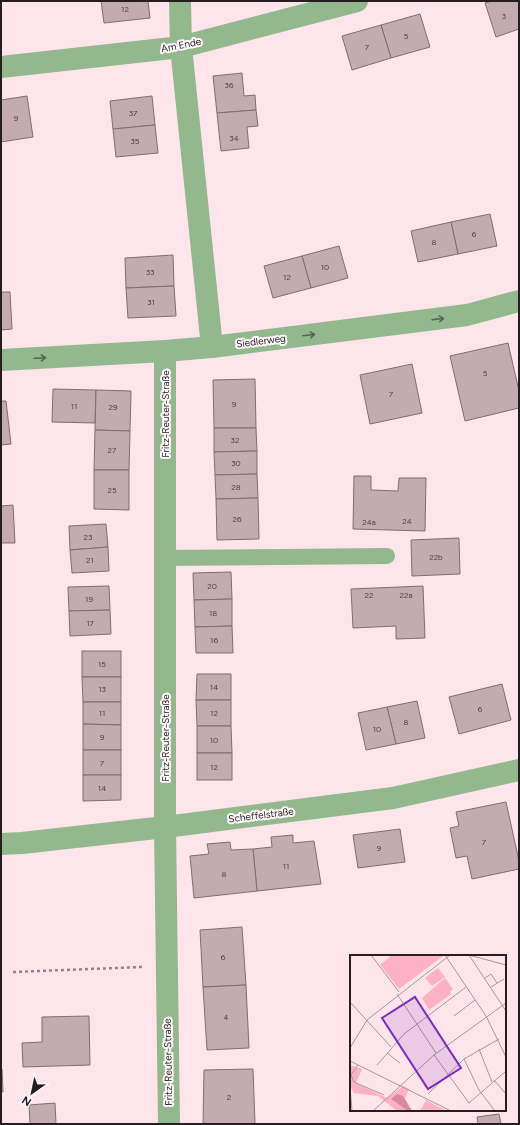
<svg xmlns="http://www.w3.org/2000/svg" width="520" height="1125" viewBox="0 0 520 1125" font-family="Figtree,sans-serif">
<style>
.building{fill:#c3abb1;stroke:#816c71}
.lines{fill:none;stroke-linecap:round;stroke-linejoin:round}
.path{stroke:#938287;stroke-width:2.5;stroke-dasharray:3 3;stroke-linecap:butt}
.lane{stroke:#93b88d;stroke-width:16}
.street{stroke:#93b88d;stroke-width:22}
.oneway{stroke:#576351}
.labels{text-anchor:middle;dominant-baseline:central;stroke-width:4;stroke-linejoin:round;paint-order:stroke}
.number-label{font-size:8px;fill:#4d4044}
.street-label{font-size:10px;fill:#261d20;stroke:#fef8fa}
.inset-road{fill:none;stroke:#a8959a;stroke-width:1}
.view{fill:#7b2cbf;fill-opacity:0.15;stroke:#7b2cbf;stroke-width:2}
.inset-edge{fill:none;stroke:#261d20;stroke-width:2}
</style>
<rect width="100%" height="100%" fill="#fee5ec"/>
<g class="building">
<polygon points="101,1 148,1 150,18 104,23"/>
<polygon points="492,1 519,1 519,29 496,37 485,3"/>
<polygon points="420,14 430,47 391,58 381,25"/>
<polygon points="381,25 391,58 352,70 342,36"/>
<polygon points="242,73 244,96 255,95 256,110 217,113 213,76"/>
<polygon points="27,96 33,137 1,142 1,100"/>
<polygon points="152,96 155,125 113,129 110,101"/>
<polygon points="256,110 258,126 247,127 249,148 221,151 217,113"/>
<polygon points="155,125 158,153 116,157 113,129"/>
<polygon points="490,214 497,246 458,254 451,222"/>
<polygon points="451,222 458,254 418,262 411,231"/>
<polygon points="339,246 348,278 311,288 302,256"/>
<polygon points="173,255 174,286 126,288 125,258"/>
<polygon points="302,256 311,288 273,298 264,266"/>
<polygon points="174,286 176,316 128,318 126,288"/>
<polygon points="1,292 10,292 12,329 1,330"/>
<polygon points="508,343 519,391 519,408 465,421 450,356"/>
<polygon points="412,364 422,413 370,424 360,375"/>
<polygon points="255,379 256,428 214,428 213,380"/>
<polygon points="53,389 96,390 95,423 52,422"/>
<polygon points="96,390 131,391 130,431 95,430"/>
<polygon points="1,401 6,401 11,444 1,445"/>
<polygon points="214,428 256,428 257,451 214,452"/>
<polygon points="95,430 130,431 129,470 94,470"/>
<polygon points="257,451 257,474 215,475 214,452"/>
<polygon points="94,470 129,470 129,510 94,509"/>
<polygon points="257,474 258,498 216,499 215,475"/>
<polygon points="354,476 371,476 371,490 398,491 399,478 426,478 425,531 353,529"/>
<polygon points="258,498 259,539 217,540 216,499"/>
<polygon points="13,505 15,543 1,543 1,506"/>
<polygon points="106,524 108,547 70,550 69,526"/>
<polygon points="459,538 460,574 412,576 411,540"/>
<polygon points="108,547 109,571 72,573 70,550"/>
<polygon points="231,572 232,599 194,600 193,573"/>
<polygon points="109,586 110,610 69,611 68,587"/>
<polygon points="423,586 425,638 396,639 396,626 353,628 351,589"/>
<polygon points="232,599 232,626 195,627 194,600"/>
<polygon points="110,610 111,634 70,636 69,611"/>
<polygon points="232,626 233,653 196,653 195,627"/>
<rect x="82" y="651" width="39" height="26"/>
<polygon points="197,674 231,674 231,700 196,700"/>
<polygon points="82,677 121,677 121,702 83,702"/>
<polygon points="502,684 511,720 459,734 449,697"/>
<polygon points="196,700 231,700 231,726 197,726"/>
<polygon points="417,701 425,738 396,744 387,707"/>
<polygon points="83,702 121,702 121,725 83,724"/>
<polygon points="387,707 396,744 366,750 358,713"/>
<polygon points="83,724 121,725 121,750 83,750"/>
<polygon points="197,726 231,726 232,753 197,753"/>
<rect x="83" y="750" width="38" height="25"/>
<rect x="197" y="753" width="35" height="27"/>
<polygon points="83,775 121,775 121,800 83,801"/>
<polygon points="506,802 519,861 519,869 472,879 467,856 456,858 450,828 459,826 456,812"/>
<polygon points="400,829 405,862 358,868 353,835"/>
<polygon points="293,835 293,843 314,841 321,884 257,891 253,849 272,847 271,837"/>
<polygon points="230,842 231,850 253,849 257,891 194,898 190,856 209,854 207,844"/>
<polygon points="242,927 246,985 203,987 200,930"/>
<polygon points="246,985 249,1048 207,1050 203,987"/>
<polygon points="89,1016 90,1065 23,1067 22,1043 42,1042 42,1017"/>
<polygon points="1,1069 2,1069 3,1092 1,1092"/>
<polygon points="253,1069 255,1124 203,1124 204,1070"/>
<polygon points="55,1103 56,1124 30,1124 29,1105"/>
<polygon points="499,1114 501,1124 478,1124 477,1117"/>
</g>
<g class="lines">
<polyline class="path" points="13,972 142,967"/>
<polyline class="lane" points="165,558 387,556"/>
<g class="street">
<polyline points="180,1 181,47 212,347"/>
<polyline points="1,67 181,47 357,1"/>
<polyline points="165,351 165,827 169,1124"/>
<polyline points="1,360 165,351 212,347 467,315 519,301"/>
<polyline points="1,844 22,843 165,827 393,798 519,770"/>
</g>
</g>
<defs><path id="oneway-shaft" d="M-6 0H5M1.5-3L5.5 0L1.5 3" fill="none" stroke-width="1.6" stroke-linecap="round" stroke-linejoin="round"/></defs>
<g class="oneway">
<use href="#oneway-shaft" transform="translate(438 319) rotate(-7)"/>
<use href="#oneway-shaft" transform="translate(309 335) rotate(-7)"/>
<use href="#oneway-shaft" transform="translate(40 358) rotate(-3)"/>
</g>
<g class="labels">
<g class="number-label">
<text x="125" y="9">12</text>
<text x="504" y="16">3</text>
<text x="406" y="36">5</text>
<text x="367" y="47">7</text>
<text x="229" y="85">36</text>
<text x="133" y="113">37</text>
<text x="16" y="118">9</text>
<text x="234" y="138">34</text>
<text x="135" y="141">35</text>
<text x="474" y="234">6</text>
<text x="434" y="242">8</text>
<text x="325" y="267">10</text>
<text x="150" y="272">33</text>
<text x="287" y="277">12</text>
<text x="151" y="302">31</text>
<text x="485" y="373">5</text>
<text x="391" y="394">7</text>
<text x="234" y="404">9</text>
<text x="74" y="406">11</text>
<text x="113" y="407">29</text>
<text x="235" y="440">32</text>
<text x="112" y="450">27</text>
<text x="236" y="463">30</text>
<text x="236" y="487">28</text>
<text x="112" y="490">25</text>
<text x="237" y="519">26</text>
<text x="407" y="521">24</text>
<text x="369" y="522">24a</text>
<text x="88" y="537">23</text>
<text x="436" y="557">22b</text>
<text x="90" y="560">21</text>
<text x="212" y="586">20</text>
<text x="369" y="595">22</text>
<text x="406" y="595">22a</text>
<text x="89" y="599">19</text>
<text x="213" y="613">18</text>
<text x="90" y="623">17</text>
<text x="214" y="640">16</text>
<text x="102" y="664">15</text>
<text x="214" y="687">14</text>
<text x="102" y="689">13</text>
<text x="480" y="709">6</text>
<text x="102" y="713">11</text>
<text x="214" y="713">12</text>
<text x="406" y="722">8</text>
<text x="377" y="729">10</text>
<text x="102" y="737">9</text>
<text x="214" y="740">10</text>
<text x="102" y="763">7</text>
<text x="214" y="767">12</text>
<text x="102" y="788">14</text>
<text x="484" y="842">7</text>
<text x="379" y="848">9</text>
<text x="286" y="866">11</text>
<text x="224" y="874">8</text>
<text x="223" y="957">6</text>
<text x="226" y="1017">4</text>
<text x="229" y="1097">2</text>
</g>
<g class="street-label">
<text transform="translate(181 45) rotate(-11)">Am Ende</text>
<text transform="translate(261 341) rotate(-7)">Siedlerweg</text>
<text transform="translate(165 414) rotate(-90)">Fritz-Reuter-Straße</text>
<text transform="translate(165 738) rotate(-90)">Fritz-Reuter-Straße</text>
<text transform="translate(261 815) rotate(-7)">Scheffelstraße</text>
<text transform="translate(168 1062) rotate(-91)">Fritz-Reuter-Straße</text>
</g>
</g>
<g transform="translate(350 955)">
<rect width="156" height="156" fill="#fee5ec"/>
<path d="M42,0H93V1L49,34L30,10ZM88,13L95,22L82,31L75,23ZM95,23L103,34L100,37L101,39L79,55L72,43ZM0,110L12,114L6,128L37,143L53,131L59,134L55,144L62,156H47L28,141L4,138L0,131ZM76,145L89,152L97,156H70Z" fill="#fdb1c7"/>
<path d="M47,139L53,141L62,156H58L41,144Z" fill="#d889a1"/>
<path class="inset-road" d="M21,0L49,37M95,0L136,61L156,102M119,0L156,56M119,0L156,10M135,23L141,19L147,28M141,32L154,24M47,39L86,98M0,47L41,92M104,61L125,45M0,93L17,65L100,0M129,94L142,127M37,98L50,108M84,100L119,148L156,116M114,104L129,135L145,156M0,106L101,156M8,110L1,120L4,127L34,140M27,110L54,79L116,32M144,125L156,139M0,133L2,156M78,139L114,104L149,84M23,156L84,100L156,48"/>
<path class="view" d="M65,42L111,113L78,134L32,63Z"/>
<rect width="156" height="156" class="inset-edge"/>
</g>
<rect width="520" height="1125" fill="none" stroke="#261d20" stroke-width="4"/>
<g transform="translate(32 1093) rotate(213)" stroke="#fef8fa" stroke-width="3" paint-order="stroke">
<path d="M0-3L7 15L0 10L-7 15Z" fill="#261d20"/>
<text y="-6" font-size="11" font-weight="bold" text-anchor="middle" fill="#261d20">N</text>
</g>
</svg>
